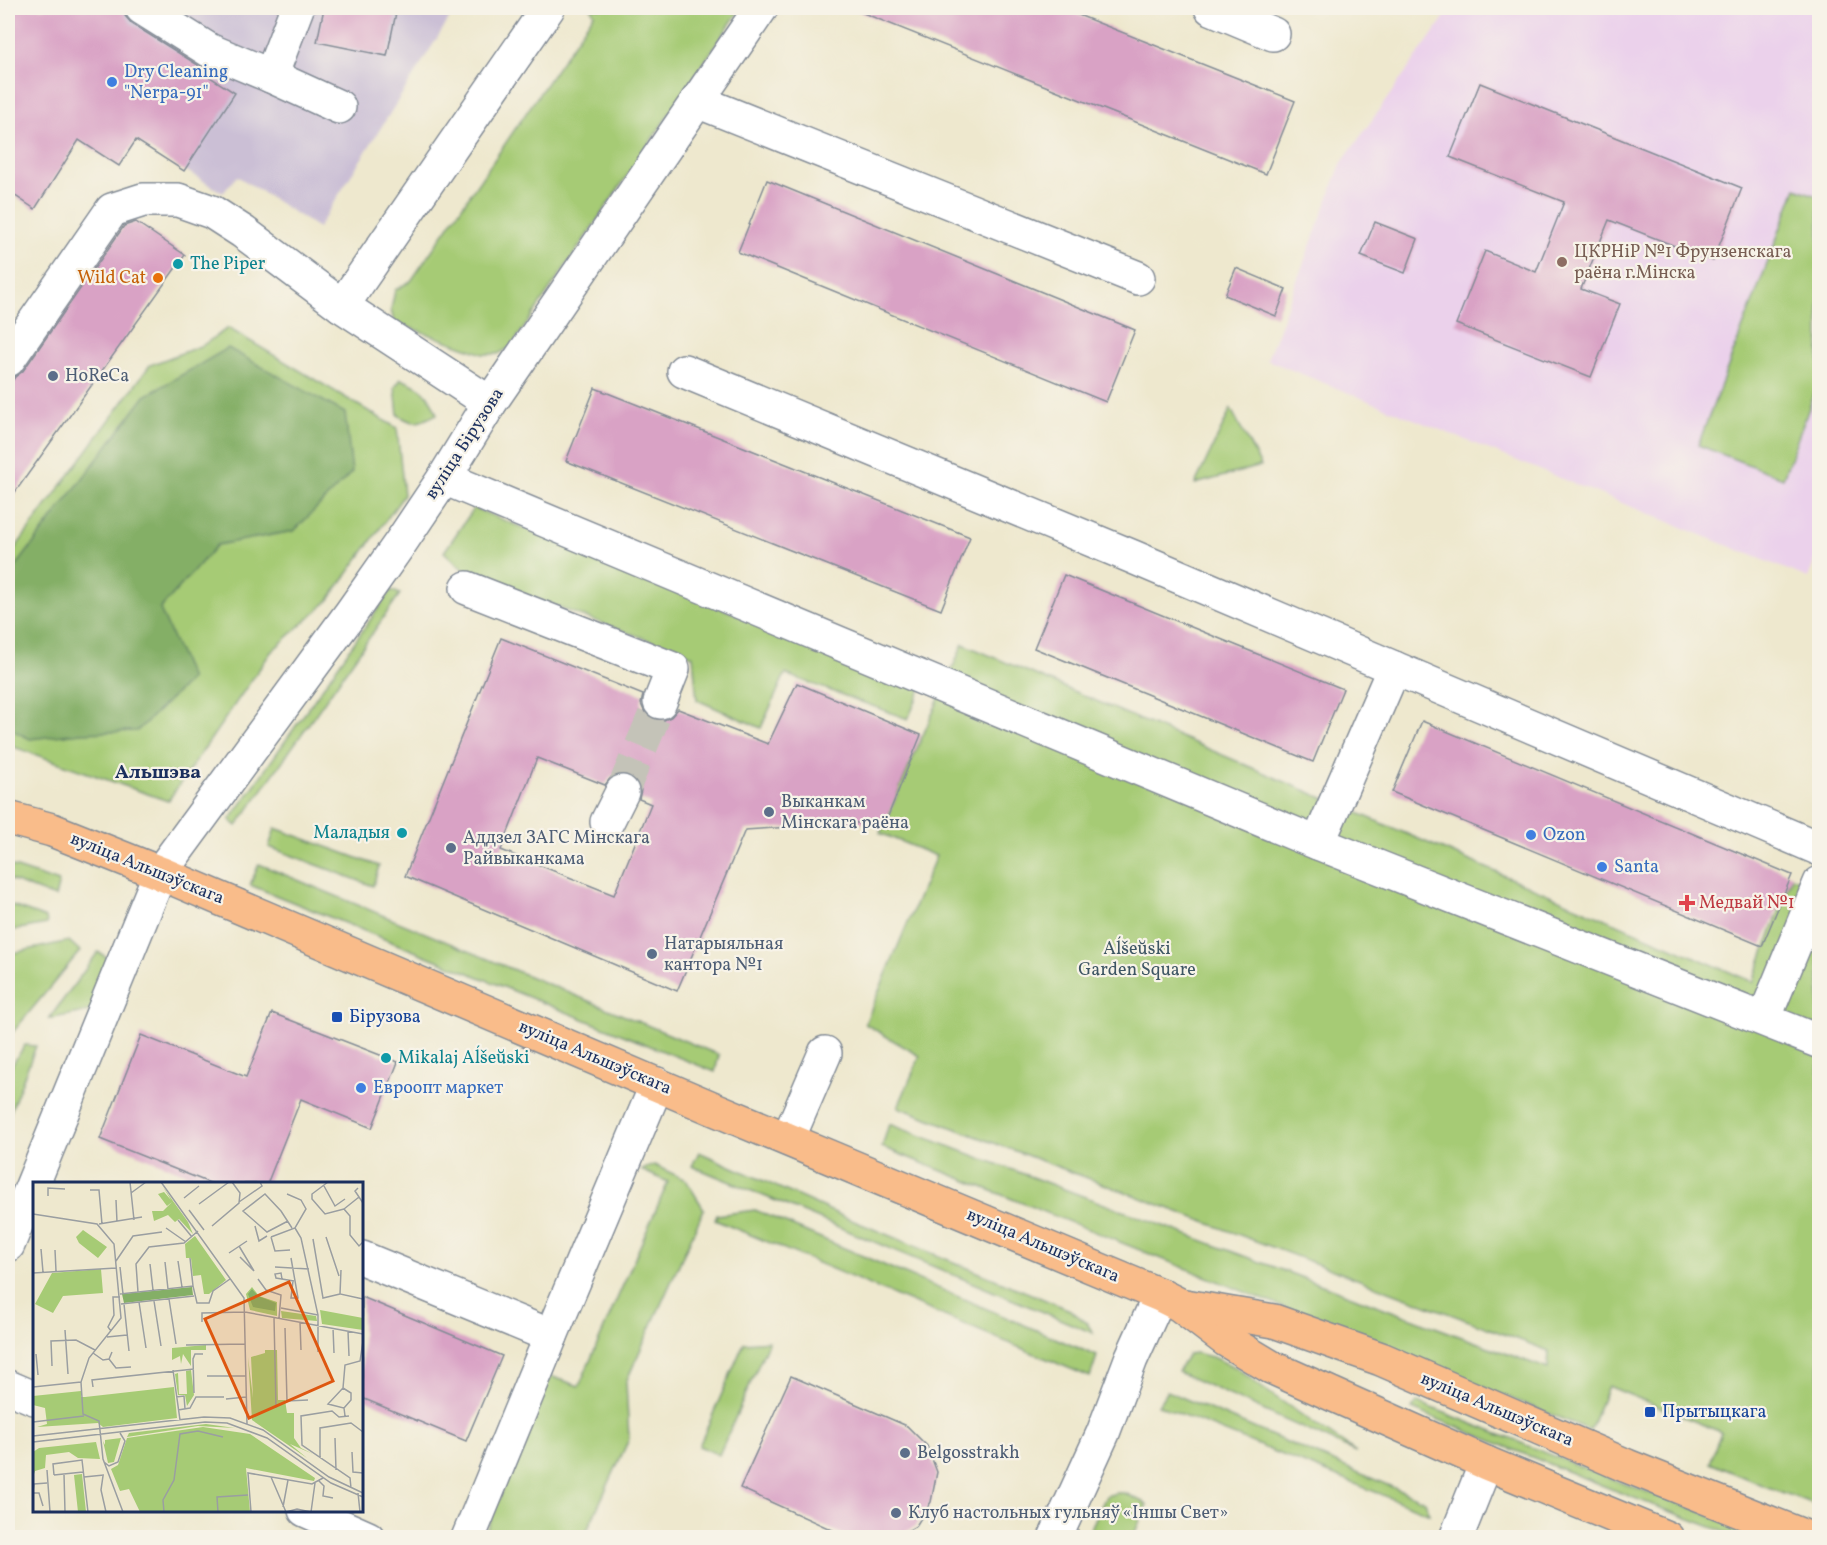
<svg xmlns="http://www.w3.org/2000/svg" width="1827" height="1545" viewBox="0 0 1827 1545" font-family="Vollkorn,serif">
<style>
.built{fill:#ebd1eb}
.industrial{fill:#cbbfd5}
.green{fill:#a6cb75;stroke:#607d6a;stroke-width:1.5}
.forest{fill:#84af66;stroke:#506f62;stroke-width:1.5}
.building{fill:#d9a2c5;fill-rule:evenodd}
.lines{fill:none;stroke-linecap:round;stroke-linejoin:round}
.minor-tunnel{stroke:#c4c3b8;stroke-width:33;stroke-dasharray:33 16;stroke-linecap:butt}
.minor-casing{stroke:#848c96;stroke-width:36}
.major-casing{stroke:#848c96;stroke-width:36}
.minor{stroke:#fff;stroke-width:33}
.major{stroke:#f9bc8a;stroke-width:33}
.shop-dot{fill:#3f7fe0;stroke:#f7f3e8;stroke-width:2}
.education-dot{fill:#8d6e63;stroke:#f7f3e8;stroke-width:2}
.culture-dot{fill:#0f9aa8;stroke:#f7f3e8;stroke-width:2}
.food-dot{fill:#e8710a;stroke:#f7f3e8;stroke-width:2}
.service-dot{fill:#5c6f8a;stroke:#f7f3e8;stroke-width:2}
.health-dot{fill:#e0444e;stroke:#f7f3e8;stroke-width:2}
.transit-dot{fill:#1a4fb4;stroke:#f7f3e8;stroke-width:2}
.labels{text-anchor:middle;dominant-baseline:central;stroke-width:4.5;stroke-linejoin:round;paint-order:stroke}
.shop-label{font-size:18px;fill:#366cbe;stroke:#f7f3e8;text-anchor:start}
.education-label{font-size:18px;fill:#785e54;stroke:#f7f3e8;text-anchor:start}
.culture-label{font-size:18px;fill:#0d838f;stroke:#f7f3e8;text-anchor:start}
.food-label{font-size:18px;fill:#c56008;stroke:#f7f3e8;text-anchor:end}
.service-label{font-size:18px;fill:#4e5e75;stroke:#f7f3e8;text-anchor:start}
.street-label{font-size:18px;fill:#1b2f5e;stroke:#f7f3e8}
.health-label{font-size:18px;fill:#be3a42;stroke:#f7f3e8;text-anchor:start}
.park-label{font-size:18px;fill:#3e5664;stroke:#f7f3e8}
.transit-label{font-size:18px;fill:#164399;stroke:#f7f3e8;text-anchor:start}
.neighbourhood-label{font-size:20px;font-weight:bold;fill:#1b2f5e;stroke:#f7f3e8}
.inset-road{fill:none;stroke:#9a9ea1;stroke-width:1.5}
.view{fill:#de5710;fill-opacity:0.15;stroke:#de5710;stroke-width:3}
.inset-edge{fill:none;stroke:#1b2f5e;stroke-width:3}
</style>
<rect width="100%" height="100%" fill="#f7f3e8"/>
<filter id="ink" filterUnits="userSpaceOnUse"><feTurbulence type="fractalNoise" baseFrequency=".0167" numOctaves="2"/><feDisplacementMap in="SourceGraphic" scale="12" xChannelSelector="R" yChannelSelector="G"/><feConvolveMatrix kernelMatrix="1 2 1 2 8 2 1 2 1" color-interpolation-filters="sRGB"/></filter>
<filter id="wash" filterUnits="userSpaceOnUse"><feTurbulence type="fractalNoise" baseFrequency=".008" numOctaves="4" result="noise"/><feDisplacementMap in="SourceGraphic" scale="24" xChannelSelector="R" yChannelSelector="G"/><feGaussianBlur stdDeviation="1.35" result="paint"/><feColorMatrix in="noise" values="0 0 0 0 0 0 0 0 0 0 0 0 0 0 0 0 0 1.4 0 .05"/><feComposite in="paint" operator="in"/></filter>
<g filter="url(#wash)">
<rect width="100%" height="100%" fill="#eee8ce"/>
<polygon class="built" points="1451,8 1819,8 1820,547 1808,578 1267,360 1341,164"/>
<polygon class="industrial" points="8,8 456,8 318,228 237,176 223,193 136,140 119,166 79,141 35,209 11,194 8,198"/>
<g class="green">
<polygon points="591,8 741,8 511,347 498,354 483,354 394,322 391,310 395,290 411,281 594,14"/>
<polygon points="1796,188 1819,197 1819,381 1783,478 1698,445"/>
<polygon points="228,328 397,428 404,495 328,601 271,652 168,801 8,745 8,558 150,365 203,345"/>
<path d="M401,379C423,388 428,391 437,414C420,423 415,426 398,415L395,387Z"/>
<polygon points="1231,409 1261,466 1195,484"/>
<polygon points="474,508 921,689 908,719 785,674 761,728 697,700 693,656 469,575 444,552"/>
<polygon points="391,590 400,594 237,826 230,820"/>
<polygon points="963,644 1753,982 1792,877 1819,888 1819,1506 1762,1485 1710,1463 1721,1432 1608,1386 1590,1430 882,1147 889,1124 1548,1369 1549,1351 898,1107 920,1056 865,1024 936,856 880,833"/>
<polygon points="275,828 379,866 373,886 269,847"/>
<polygon points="259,864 719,1055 715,1072 250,885"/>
<polygon points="8,865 59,882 55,897 8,879"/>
<polygon points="8,904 46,918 47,924 8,931"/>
<polygon points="69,941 80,951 8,1038 8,954"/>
<polygon points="98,952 118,964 94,1010 49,1019"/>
<polygon points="25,1045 36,1046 8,1118 8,1071"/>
<polygon points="699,1152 849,1219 1070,1310 1087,1323 1093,1333 692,1166"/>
<polygon points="654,1165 686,1180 704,1209 626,1382 629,1439 584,1537 483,1538 550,1376 579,1386 668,1182 641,1170"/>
<polygon points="755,1210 1097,1356 1090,1377 715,1220 717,1215"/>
<polygon points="769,1341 719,1455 699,1446 744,1343"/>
<polygon points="1196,1353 1212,1357 1237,1368 1261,1387 1356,1452 1178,1372 1188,1354"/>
<polygon points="1167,1391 1425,1501 1430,1514 1158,1405"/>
<polygon points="1417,1402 1620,1482 1772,1537 1738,1537 1621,1493 1412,1409"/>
<polygon points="1116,1493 1125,1493 1147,1504 1133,1537 1087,1537 1106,1496"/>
</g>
<polygon class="forest" points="228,348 345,413 352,472 294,531 217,545 160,609 191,679 137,731 81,733 30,739 8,728 8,577 145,396"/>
<g id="blocks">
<g class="building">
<polygon points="8,8 123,8 125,16 132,24 201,67 199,70 235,93 184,171 136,140 119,166 79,140 35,209 8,191"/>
<polygon points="324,8 397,8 387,56 317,42"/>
<polygon points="854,8 1061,8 1295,101 1266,174 853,9"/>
<polygon points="1480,83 1742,188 1713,261 1609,220 1581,289 1620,304 1591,377 1456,324 1485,251 1536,272 1564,202 1450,157"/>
<polygon points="767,180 1135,330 1106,402 738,252"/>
<polygon points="136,222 185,255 8,502 8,387 15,377 23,371 124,226"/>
<polygon points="1375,222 1418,239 1405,273 1361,256"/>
<polygon points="1236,268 1286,289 1276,316 1225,295"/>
<polygon points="595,388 970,537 941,610 566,461"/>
<polygon points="1064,575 1343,689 1313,762 1034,648"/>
<path d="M501,638L643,695L641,704L645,713L654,720L662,721L671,717L678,709L768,744L797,683L921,735L886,821L745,830L677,991L405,876ZM537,758L605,785L612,776L621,773L630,775L638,782L641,790L639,799L651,804L614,895L501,850Z"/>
<polygon points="1422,721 1792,875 1762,946 1392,792"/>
<polygon points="272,1013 398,1062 372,1128 301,1099 267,1184 212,1184 100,1139 141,1035 246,1077"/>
<polygon points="362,1297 502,1356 466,1441 362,1398"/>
<polygon points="791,1376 907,1426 927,1446 937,1472 931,1502 916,1526 895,1538 850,1538 740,1488"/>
</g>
</g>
</g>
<g filter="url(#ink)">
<use href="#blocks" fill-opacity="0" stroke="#848c96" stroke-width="1.5"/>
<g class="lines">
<polyline class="minor-tunnel" points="622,792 660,702"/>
<defs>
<g id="minor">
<polyline points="142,8 209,50 271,76 297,8"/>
<polyline points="1211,8 1273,34"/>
<polyline points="271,76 339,107"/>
<polyline points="697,101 1138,278"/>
<polyline points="342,306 548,8"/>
<polyline points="8,360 112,210 143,200 178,200 212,212 243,232 342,306 490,403"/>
<polyline points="684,371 1133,557 1820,849"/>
<polyline points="444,478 1300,836 1820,1042"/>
<polyline points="467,588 673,669 660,702"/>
<polyline points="607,822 622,792"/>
<polyline points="1318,843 1394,668"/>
<polyline points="1764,1019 1820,883"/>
<polyline points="788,1139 825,1053"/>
<polyline points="8,1245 160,873 351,613 401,542 444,478 490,403 761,8"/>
<polyline points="362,1258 551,1336"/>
<polyline points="8,1387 34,1398"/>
<polyline points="305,1510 368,1538"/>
<polyline points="468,1538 551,1336 657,1084"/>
<polyline points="1055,1538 1103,1433 1131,1359 1160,1295"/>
<polyline points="1456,1538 1486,1463"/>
</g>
<g id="major">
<polyline points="8,818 52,830 160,873 712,1108 1160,1295 1180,1305 1226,1340 1271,1367 1486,1463 1667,1538"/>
<polyline points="1185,1306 1274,1321 1381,1359 1627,1466 1808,1538"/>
</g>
</defs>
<use href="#minor" class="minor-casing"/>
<use href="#major" class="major-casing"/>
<use href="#minor" class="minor"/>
<use href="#major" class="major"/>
</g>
</g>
<g class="shop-dot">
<circle cx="112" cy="82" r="6"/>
<circle cx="1531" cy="835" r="6"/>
<circle cx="1602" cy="867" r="6"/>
<circle cx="361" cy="1088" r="6"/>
</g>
<circle class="education-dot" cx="1562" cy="262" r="6"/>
<g class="culture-dot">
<circle cx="178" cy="264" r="6"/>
<circle cx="402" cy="833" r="6"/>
<circle cx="386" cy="1058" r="6"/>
</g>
<circle class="food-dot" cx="158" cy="278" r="6"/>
<g class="service-dot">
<circle cx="53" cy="376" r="6"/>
<circle cx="769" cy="812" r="6"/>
<circle cx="451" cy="848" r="6"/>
<circle cx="652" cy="954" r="6"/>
<circle cx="905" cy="1453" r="6"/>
<circle cx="896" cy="1513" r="6"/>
</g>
<path class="health-dot" d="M1684 894h6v6h6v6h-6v6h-6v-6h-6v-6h6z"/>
<g class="transit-dot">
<rect x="331" y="1011" width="12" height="12" rx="3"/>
<rect x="1644" y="1406" width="12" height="12" rx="3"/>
</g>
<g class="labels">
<g class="shop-label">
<text x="124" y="72">Dry Cleaning<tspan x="124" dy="21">"Nerpa-91"</tspan></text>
<text x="1543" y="835">Ozon</text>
<text x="1614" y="867">Santa</text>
<text x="373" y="1088">Евроопт маркет</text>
</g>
<g class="education-label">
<text x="1574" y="252">ЦКРНіР №1 Фрунзенскага<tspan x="1574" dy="21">раёна г.Мінска</tspan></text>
</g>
<g class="culture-label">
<text x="190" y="264">The Piper</text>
<text x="390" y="833" text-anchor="end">Маладыя</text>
<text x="398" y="1058">Mikalaj Aĺšeŭski</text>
</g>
<g class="food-label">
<text x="146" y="278">Wild Сat</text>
</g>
<g class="service-label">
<text x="65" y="376">HoReCa</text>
<text x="781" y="802">Выканкам<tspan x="781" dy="21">Мінскага раёна</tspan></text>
<text x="463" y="838">Аддзел ЗАГС Мінскага<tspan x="463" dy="21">Райвыканкама</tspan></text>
<text x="664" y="944">Натарыяльная<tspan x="664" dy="21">кантора №1</tspan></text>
<text x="917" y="1453">Belgosstrakh</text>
<text x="908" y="1513">Клуб настольных гульняў «Іншы Свет»</text>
</g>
<g class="street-label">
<text transform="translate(465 444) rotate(-57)">вуліца Бірузова</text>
<text transform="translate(147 869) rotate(22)">вуліца Альшэўскага</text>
<text transform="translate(595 1058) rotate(23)">вуліца Альшэўскага</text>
<text transform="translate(1043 1246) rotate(23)">вуліца Альшэўскага</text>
<text transform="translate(1497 1410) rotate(23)">вуліца Альшэўскага</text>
</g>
<g class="health-label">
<text x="1699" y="903">Медвай №1</text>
</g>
<g class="park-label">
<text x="1137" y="949">Aĺšeŭski<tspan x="1137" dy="21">Garden Square</tspan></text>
</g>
<g class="transit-label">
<text x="349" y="1017">Бірузова</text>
<text x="1662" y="1412">Прытыцкага</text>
</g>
<g class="neighbourhood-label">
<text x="158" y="773">Альшэва</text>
</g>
</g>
<g transform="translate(33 1182)">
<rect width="330" height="330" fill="#eee8ce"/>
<path d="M130,5L155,40L160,52L146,37L142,40L135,33L121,39L119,29H130L139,20L134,24L125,12L131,10L138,18ZM50,48L74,65L65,76L46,61L43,55ZM162,54L193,98L176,112H171L168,93L160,94L158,76H153L152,62ZM68,87L70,111L30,114L20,131L2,122L19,91ZM219,105L226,114L244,120V134L217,128L213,112ZM287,128L330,136V148L289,142ZM248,129L283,134L284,139L249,136ZM173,163V168H158V184L150,172L148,182L147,174L139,178V166ZM232,168H244L245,218H252L254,231H261V256L268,266L280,272L257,262L274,276L219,238L215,175L220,216L218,175L232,171ZM158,188L161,213L154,224L152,213H145L142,192L145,191L146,212H154L153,189ZM141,205L144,236L70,245L65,241L4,245L14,242L12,226L0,223V214L48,209V215H52ZM173,242L202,246L165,244L94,255L96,251ZM170,245L217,252L282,296L281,299L213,286L217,330H107L96,307L87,309L78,287L85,283L94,256ZM88,256L81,280L75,281L70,259L72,263V258ZM63,260L67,277L45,276L36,270L13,273L12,286L2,289L0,295V270L6,266ZM49,292L53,330H45L41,293Z" fill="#a6cb75"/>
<path d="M159,105L160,113L91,121L89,112ZM219,107L225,114L243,121L242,129L220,125L215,112Z" fill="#84af66"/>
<path class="inset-road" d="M97,0L101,38M128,0L211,116L214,242M295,0L279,12V17L292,32L311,27M291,4L302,24L312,17M325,6L322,9L330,21M57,8H66L69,42M98,11L113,0M15,14V6L32,7M326,15L311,27L317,34V53L326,64L330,60M151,16L166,4M83,18L84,40M206,20L229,4L227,0M166,22L196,0M156,28L171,48M0,32L64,42L81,62L88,136L56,176L48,200L50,232L66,239L70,277L90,330M145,38L159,55M255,39L234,50L210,29L232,12L248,29L259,46M66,42L109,35M179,44L206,21L207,11L199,0M222,44L226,59L234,54M133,46L153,60M262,46L268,56L285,133V170M238,55L262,46L273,27L268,18L254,12M238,55L242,69L257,68M293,55L306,94M280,57L290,116L307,112M206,64L221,89L207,75M8,67L10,90M22,68L23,89M196,71L214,59M157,76L160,104M258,76L265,116H258L260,99M83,79L100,54L129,50M145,79L149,105M132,80L135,107M117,82L120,108M87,85L90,112M242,85L276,87M308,88L307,112L330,117M0,91L83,86M225,97L233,108L248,113L246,136M249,97L248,91L242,92L243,96L261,99M105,110L103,82L116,65L151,61L165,49M87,112L160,104L164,121H176L180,109L197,97M136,117L143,162M121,119L128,164M106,120L113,166M88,122L161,114M91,122L96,169M248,126L285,133M241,136L243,226M169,140V131L212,130L330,152M267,140L268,168M252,146L254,219L275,218M300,146L301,171M32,148L35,192M78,149L75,145L81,133L80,115H87M315,149L316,174M74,155L94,153M153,163L212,162M60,171L70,178L76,177L79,170M3,172L5,193M76,177L83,186L98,185M19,184L18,159L43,158L62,168M140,188L147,238M174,194H213M0,205L48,200M60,205L59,198L161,187M310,206L318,211V218L311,226M161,211L160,177L162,172H170M143,215L151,214L152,227M193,217L213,215M145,228L157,226L163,215H191M312,234L311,226L295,222L310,206L312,183L327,179L330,159M316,234L306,235L299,229L268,234L269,263L317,296L318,306M0,240L51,234M0,254L171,235L197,236L230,248L296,295L330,311M302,256L303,288M0,260L172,240L194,241L234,256L298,301L330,315M319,270L320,290L330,291M287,276V246L318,241L330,250M71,280L76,284L85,280L92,259L87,251M14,288L17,330M31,292L32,330M21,293L20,282L49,278L55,330M21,293L50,290M70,294L68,308L73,330M51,295L71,293M238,295L253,330M286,299L291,304L290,314L300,316M0,309L1,302L14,301M0,311H6L10,324M325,311L327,330M250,325L255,298M131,330L130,318L141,298L147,252L165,249L190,255M185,330L184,315L215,313M218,330L215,291L279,302L290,296M253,330L264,327L278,330M278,330L282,301"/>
<path class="view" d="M256,100L300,199L216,236L172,137Z"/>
<rect width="330" height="330" class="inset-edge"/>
</g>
<rect width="1827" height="1545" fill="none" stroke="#f7f3e8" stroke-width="30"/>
</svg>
